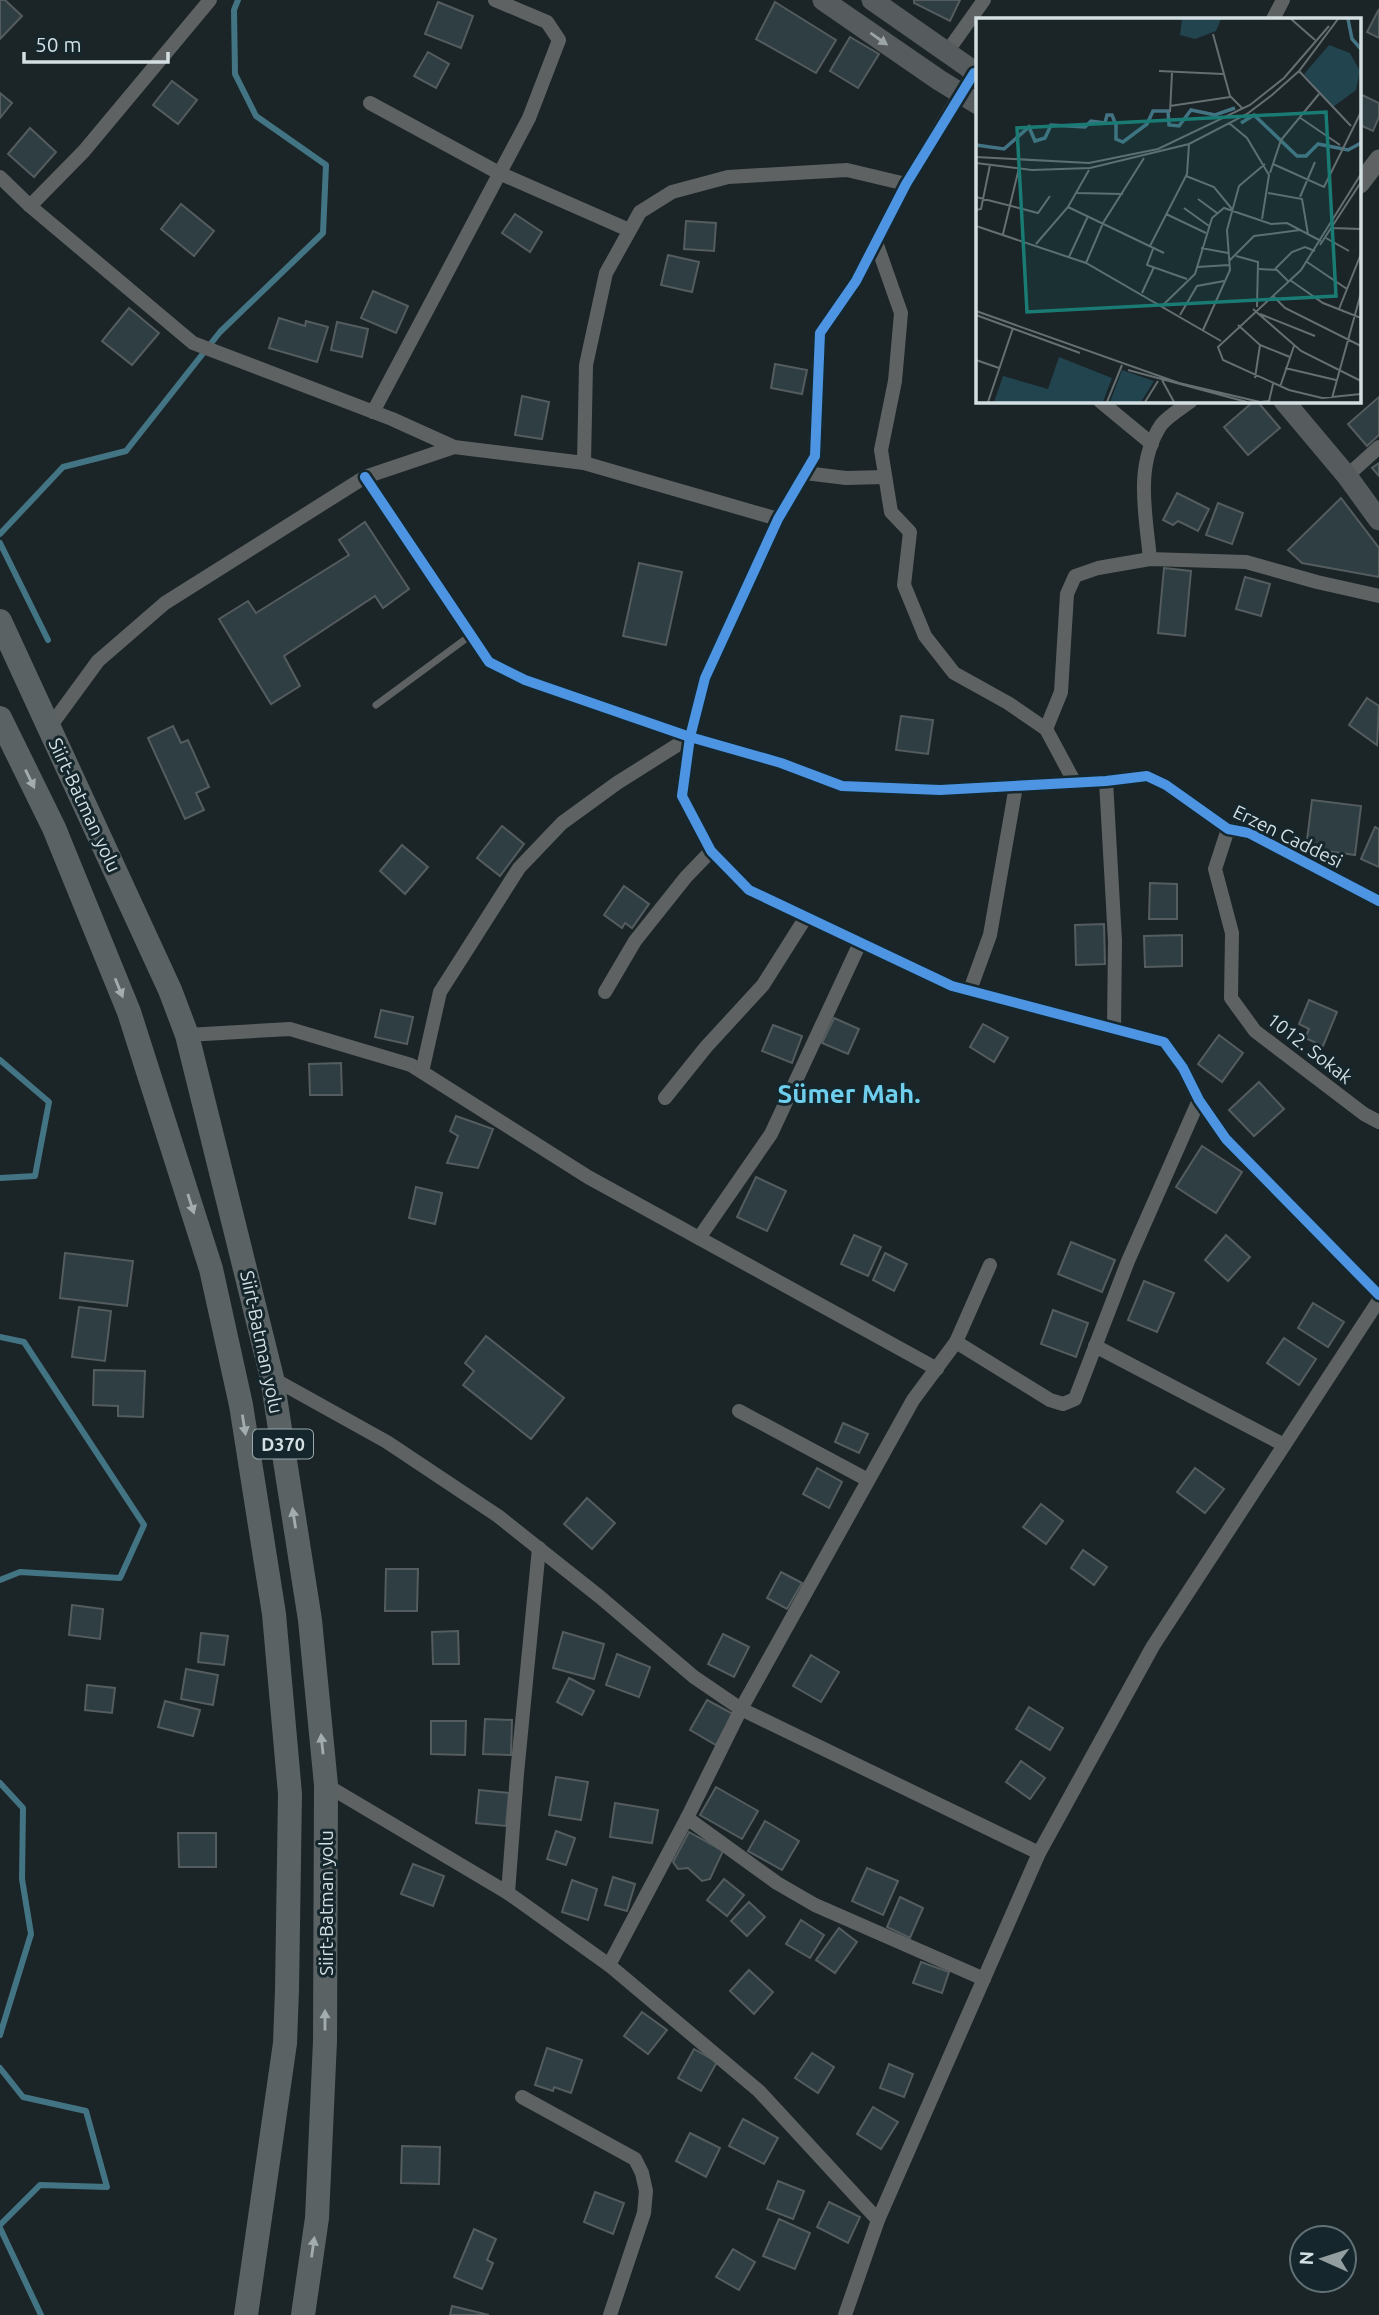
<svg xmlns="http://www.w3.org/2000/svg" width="1379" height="2315" viewBox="0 0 1379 2315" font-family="Ubuntu,sans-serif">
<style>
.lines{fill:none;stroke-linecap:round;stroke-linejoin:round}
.stream{stroke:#437484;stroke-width:6}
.building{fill:#2f3e42;stroke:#545c5f;stroke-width:2}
.service{stroke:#5e6263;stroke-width:7}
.minor{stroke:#5e6263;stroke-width:14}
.tertiary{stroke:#5e6263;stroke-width:19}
.secondary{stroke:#565b5d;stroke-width:21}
.trunk{stroke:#5a6264;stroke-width:24}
.cycleway-casing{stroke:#15272d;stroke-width:15}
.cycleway{stroke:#4d94e3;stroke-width:10}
.oneway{fill:#9ba4a6}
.oneway2{fill:#a3adb0}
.labels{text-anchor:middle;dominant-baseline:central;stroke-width:6;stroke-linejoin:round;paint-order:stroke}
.shield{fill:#15272d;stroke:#9aa8ac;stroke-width:2}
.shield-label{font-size:18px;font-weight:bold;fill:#d3dfe2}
.street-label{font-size:19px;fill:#d3dfe2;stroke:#15272d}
.district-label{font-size:26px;font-weight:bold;fill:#6eceec;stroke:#15272d}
.inset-river{fill:none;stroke:#437484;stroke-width:3.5}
.inset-road{fill:none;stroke:#656f72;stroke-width:2}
.view{fill:#197b74;fill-opacity:0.15;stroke:#197b74;stroke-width:3.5}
.inset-edge{fill:none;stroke:#d3dfe2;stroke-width:3.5}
</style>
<rect width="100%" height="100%" fill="#1b2427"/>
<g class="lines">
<g class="stream">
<polyline points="0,534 63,467 126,451 220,332 323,233 326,165 256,116 235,74 234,10 238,0"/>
<polyline points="0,543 48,640"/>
<polyline points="0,1060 49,1102 35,1176 0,1178"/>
<polyline points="0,1337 24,1342 144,1525 120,1578 20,1572 0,1580"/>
<polyline points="0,1783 23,1808 22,1879 31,1934 0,2035"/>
<polyline points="0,2068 23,2097 86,2111 107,2187 40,2185 0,2225"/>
<polyline points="0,2228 41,2315"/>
</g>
</g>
<g class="building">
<polygon points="0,0 5,0 22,16 0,39"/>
<polygon points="914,0 960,0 950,21 914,3"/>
<polygon points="438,2 473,16 461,48 425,34"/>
<polygon points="775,2 836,40 816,73 756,39"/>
<polygon points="1379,9 1379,38 1367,32"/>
<polygon points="850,37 879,54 858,88 830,71"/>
<polygon points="428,52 449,64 436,88 414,76"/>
<polygon points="172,81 197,100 178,124 153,105"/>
<polygon points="0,93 12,103 0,118"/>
<polygon points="1360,94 1379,103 1379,117 1373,131 1360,125"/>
<polygon points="30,128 56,152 34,177 8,154"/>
<polygon points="181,204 214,231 194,256 161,229"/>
<polygon points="515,214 542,232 530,252 502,233"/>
<polygon points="686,221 716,223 714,251 684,249"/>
<polygon points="668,255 699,262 692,292 661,285"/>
<polygon points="373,291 408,306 396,333 361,318"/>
<polygon points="129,308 159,333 132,365 102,341"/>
<polygon points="279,318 305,326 306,321 328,327 317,362 269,348"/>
<polygon points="337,322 368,329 362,357 331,350"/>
<polygon points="775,364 807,370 802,394 771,388"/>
<polygon points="522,396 549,402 542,439 515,435"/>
<polygon points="1379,397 1379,435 1367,446 1348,424"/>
<polygon points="1254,401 1257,401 1280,428 1248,455 1224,427"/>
<polygon points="1379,463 1379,476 1372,468"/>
<polygon points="1177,493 1209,509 1198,531 1178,521 1173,525 1163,520"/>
<polygon points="1341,498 1379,548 1379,577 1302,563 1288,550"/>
<polygon points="1218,503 1243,513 1232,544 1206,535"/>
<polygon points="365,522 409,589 383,608 375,596 284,656 300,686 271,704 219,619 248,601 256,613 349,555 339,540"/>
<polygon points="639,563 682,572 666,645 623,636"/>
<polygon points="1164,568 1191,571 1185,636 1158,633"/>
<polygon points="1245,577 1270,584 1261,616 1236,609"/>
<polygon points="1367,698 1379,706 1377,745 1349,725"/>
<polygon points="901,716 933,720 928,754 896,750"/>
<polygon points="173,726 181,743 188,740 209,787 196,793 204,810 185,819 148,738"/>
<polygon points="1312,800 1361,806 1355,855 1306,848"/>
<polygon points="502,826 524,844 500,876 477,858"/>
<polygon points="1375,827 1379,829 1379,867 1361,859"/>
<polygon points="402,845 428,867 405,894 380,871"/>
<polygon points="1150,883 1177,884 1177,919 1149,919"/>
<polygon points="624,886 649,904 632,928 625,923 622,928 604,915"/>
<polygon points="1104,924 1105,964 1076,965 1075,925"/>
<polygon points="1182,935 1182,966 1145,967 1144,936"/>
<polygon points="1309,1000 1337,1012 1323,1046 1305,1038 1309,1029 1299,1024"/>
<polygon points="381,1010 413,1017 407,1044 375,1037"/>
<polygon points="834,1018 859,1029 848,1054 822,1043"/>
<polygon points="983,1024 1008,1038 994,1062 970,1047"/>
<polygon points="773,1025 802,1036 792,1063 762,1051"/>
<polygon points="1219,1035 1243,1053 1222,1082 1198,1064"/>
<polygon points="341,1063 342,1095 310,1095 309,1064"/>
<polygon points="1259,1082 1284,1109 1254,1136 1229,1110"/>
<polygon points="456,1116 493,1129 478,1168 447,1163 458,1136 450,1131"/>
<polygon points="1202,1146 1242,1172 1216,1213 1176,1187"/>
<polygon points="756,1177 786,1191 767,1231 737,1217"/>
<polygon points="416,1187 442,1193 435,1224 409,1218"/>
<polygon points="854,1235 881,1247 868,1276 841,1264"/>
<polygon points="1226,1235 1250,1257 1228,1281 1205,1260"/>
<polygon points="1071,1242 1115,1260 1102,1292 1058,1274"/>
<polygon points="65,1253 133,1261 127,1306 60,1298"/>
<polygon points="885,1253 907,1264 894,1291 873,1280"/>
<polygon points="1144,1281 1174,1293 1157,1332 1128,1320"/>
<polygon points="1313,1303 1344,1322 1328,1347 1298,1328"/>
<polygon points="79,1307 111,1311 105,1361 72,1357"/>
<polygon points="1053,1310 1088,1323 1076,1357 1041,1344"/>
<polygon points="486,1336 564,1398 531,1439 463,1385 474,1371 465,1363"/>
<polygon points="1284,1338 1316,1359 1299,1385 1267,1363"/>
<polygon points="94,1370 145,1371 143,1417 118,1416 118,1406 93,1405"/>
<polygon points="843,1423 868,1434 859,1453 835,1442"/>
<polygon points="817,1468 842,1482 829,1508 803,1494"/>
<polygon points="1195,1468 1224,1489 1205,1513 1177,1492"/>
<polygon points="587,1498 615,1523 592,1549 564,1524"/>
<polygon points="1041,1504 1063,1521 1046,1544 1023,1527"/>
<polygon points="1083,1550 1107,1567 1094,1585 1071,1568"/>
<polygon points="386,1569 418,1569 417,1611 385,1611"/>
<polygon points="781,1572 802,1583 787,1609 767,1598"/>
<polygon points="72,1605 103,1609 100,1639 69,1635"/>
<polygon points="458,1631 459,1664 433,1664 432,1632"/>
<polygon points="563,1632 604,1644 594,1679 553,1668"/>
<polygon points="201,1633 228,1636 224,1665 198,1662"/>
<polygon points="723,1634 749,1647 734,1677 708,1664"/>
<polygon points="617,1654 650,1667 639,1697 606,1685"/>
<polygon points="811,1655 839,1672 821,1702 793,1686"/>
<polygon points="186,1669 218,1675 213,1705 181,1699"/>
<polygon points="569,1678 594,1691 582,1715 557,1702"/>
<polygon points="87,1685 115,1688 112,1713 85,1710"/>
<polygon points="707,1700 733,1714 716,1745 690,1730"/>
<polygon points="165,1701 200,1710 193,1736 158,1727"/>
<polygon points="1029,1707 1063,1728 1050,1750 1016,1729"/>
<polygon points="485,1719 512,1720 511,1755 483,1754"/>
<polygon points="431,1721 466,1721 465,1755 431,1754"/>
<polygon points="1021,1761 1045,1778 1030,1799 1006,1782"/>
<polygon points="556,1777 588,1782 581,1820 549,1815"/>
<polygon points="716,1787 758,1811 742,1839 700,1815"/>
<polygon points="479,1790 509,1793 506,1826 476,1823"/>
<polygon points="615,1803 658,1810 652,1843 610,1837"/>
<polygon points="765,1821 799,1841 782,1870 748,1851"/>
<polygon points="556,1831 575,1838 566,1865 547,1859"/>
<polygon points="689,1832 723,1851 710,1879 702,1881 688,1868 678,1869 673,1862"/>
<polygon points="178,1833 216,1833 216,1867 179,1867"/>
<polygon points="413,1864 444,1876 433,1906 401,1894"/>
<polygon points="867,1868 898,1881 883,1915 852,1901"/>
<polygon points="613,1877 635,1884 627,1911 605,1905"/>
<polygon points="724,1879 744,1895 727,1916 707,1900"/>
<polygon points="572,1880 597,1889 588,1920 562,1912"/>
<polygon points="900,1897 923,1908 910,1938 887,1927"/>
<polygon points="749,1902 765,1917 747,1936 731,1921"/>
<polygon points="801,1920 824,1935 810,1958 786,1944"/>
<polygon points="839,1928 857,1942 835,1973 816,1960"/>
<polygon points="921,1962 949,1972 942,1993 913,1983"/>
<polygon points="749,1970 773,1992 754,2014 730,1991"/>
<polygon points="642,2012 667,2030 648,2054 624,2036"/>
<polygon points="547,2048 582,2060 571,2093 554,2087 553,2091 535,2085"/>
<polygon points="694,2049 717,2062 701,2091 678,2078"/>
<polygon points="812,2053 834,2067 818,2093 795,2078"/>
<polygon points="889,2064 913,2074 904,2097 880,2088"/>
<polygon points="873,2107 898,2122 881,2149 857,2134"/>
<polygon points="743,2119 778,2138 764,2164 729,2146"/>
<polygon points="690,2133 720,2148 706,2177 676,2161"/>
<polygon points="402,2146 440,2147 439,2184 401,2183"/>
<polygon points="778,2181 804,2191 793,2219 767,2209"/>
<polygon points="595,2192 624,2203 613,2234 584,2222"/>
<polygon points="829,2202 860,2217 848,2243 817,2227"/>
<polygon points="779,2219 810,2233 795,2269 763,2256"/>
<polygon points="474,2229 496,2239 487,2260 493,2263 482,2289 454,2277"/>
<polygon points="733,2249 755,2262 739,2290 716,2277"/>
<polygon points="452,2306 489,2315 450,2315"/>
</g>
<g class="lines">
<polyline class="service" points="376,705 471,635"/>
<g class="minor">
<polyline points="1273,19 1283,0"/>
<polyline points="947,52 984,0"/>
<polyline points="965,86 906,184 856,281 820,333 815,456 778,519 705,678 690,737 682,796 711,851 749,890 952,986 1164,1042 1183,1068 1199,1100 1226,1139 1379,1295"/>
<polyline points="370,103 499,173 629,230"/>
<polyline points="0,177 30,206 193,343 392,419 454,447"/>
<polyline points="30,206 84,151 210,0"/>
<polyline points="876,242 901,313 895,381 881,450 891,512 910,532 904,585 925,636 954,673 1008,703 1046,729 1075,783"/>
<polyline points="1100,401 1152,444"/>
<polyline points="373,412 529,118 559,40 547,22 495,0"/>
<polyline points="584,463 586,365 606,273 640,212 672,192 728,177 847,170 906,184"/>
<polyline points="805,473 846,478 885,477"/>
<polyline points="1347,476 1379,447"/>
<polyline points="365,477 489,662 525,680 690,737 781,763 842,786 940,790 1106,781 1147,776 1166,785 1228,829 1249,833 1379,901"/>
<path d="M1150,559C1146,515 1134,466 1161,425C1168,416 1182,408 1191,401"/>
<polyline points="49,728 98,661 165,603 365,477 454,447 584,463 778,519"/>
<polyline points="1046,729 1061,692 1067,594 1075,576 1098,568 1150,559 1246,562 1317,582 1379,596"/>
<polyline points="1106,781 1115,941 1114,1029"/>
<polyline points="1228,829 1215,869 1232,933 1231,998 1255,1031 1364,1114 1379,1122"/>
<polyline points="970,990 990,935 1016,786"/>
<polyline points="605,992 635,941 686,877 711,851"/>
<polyline points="187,1035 290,1029 411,1065 588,1177 937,1369"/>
<polyline points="422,1072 440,992 519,868 562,823 617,783 690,737"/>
<polyline points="665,1098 706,1047 763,985 806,917"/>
<polyline points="699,1238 771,1134 860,943"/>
<polyline points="956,1342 1050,1400 1063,1404 1075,1399 1128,1261 1199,1100"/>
<polyline points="1095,1346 1284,1445"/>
<polyline points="272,1378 387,1442 498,1516 600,1597 694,1677 741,1709 1039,1853"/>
<polyline points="739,1411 868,1480"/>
<polyline points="326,1785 508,1893 609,1965 759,2091 878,2220"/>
<polyline points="687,1818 777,1883 815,1905 984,1979"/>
<polyline points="508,1893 517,1774 539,1548"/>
<polyline points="609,1965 687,1818 741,1709 913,1400 956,1342 990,1265"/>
<polyline points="522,2097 635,2159 642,2173 646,2191 644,2213 610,2315"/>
<polyline points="845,2315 878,2220 1039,1853 1153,1646 1379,1300"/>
</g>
<polyline class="tertiary" points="1360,184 1379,159"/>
<g class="secondary">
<polyline points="823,0 939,80 978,104"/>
<polyline points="872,0 968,67 978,78"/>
<polyline points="1284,401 1347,476 1379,520"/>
</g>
<g class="trunk">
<polyline points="0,621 170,990 187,1035 272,1378 310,1620 326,1785 325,2041 317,2218 303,2315"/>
<polyline points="0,718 54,828 129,1012 211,1269 241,1405 274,1614 290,1794 287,1990 285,2043 246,2315"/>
</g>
<defs>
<g id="cycleway">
<polyline points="974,73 906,184 856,281 820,333 815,456 778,519 705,678 690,737 682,796 711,851 749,890 952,986 1164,1042 1183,1068 1199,1100 1226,1139 1379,1295"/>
<polyline points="365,477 489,662 525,680 690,737 781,763 842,786 940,790 1106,781 1147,776 1166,785 1228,829 1249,833 1379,901"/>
</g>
</defs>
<use href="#cycleway" class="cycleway-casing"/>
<use href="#cycleway" class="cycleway"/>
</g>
<defs><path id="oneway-solid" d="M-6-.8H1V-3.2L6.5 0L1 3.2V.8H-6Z" transform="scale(1.75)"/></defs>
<use class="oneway" href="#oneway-solid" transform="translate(879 39) rotate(35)"/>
<g class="oneway2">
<use href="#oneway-solid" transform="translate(30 779) rotate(64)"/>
<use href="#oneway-solid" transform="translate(119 988) rotate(68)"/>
<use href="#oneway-solid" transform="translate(191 1204) rotate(72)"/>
<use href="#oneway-solid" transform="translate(244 1425) rotate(81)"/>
<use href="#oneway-solid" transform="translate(294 1518) rotate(-99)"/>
<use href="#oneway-solid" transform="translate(322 1744) rotate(-96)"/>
<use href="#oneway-solid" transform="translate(325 2020) rotate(-90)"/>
<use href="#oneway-solid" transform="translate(313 2247) rotate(-82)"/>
</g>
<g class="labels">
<rect class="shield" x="253" y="1429.5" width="60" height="29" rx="5"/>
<g class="shield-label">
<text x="283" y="1444">D370</text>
</g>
<g class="street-label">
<text transform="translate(85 805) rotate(65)">Siirt-Batman yolu</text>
<text transform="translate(1288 836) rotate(26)">Erzen Caddesi</text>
<text transform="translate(1310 1048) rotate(38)">1012. Sokak</text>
<text transform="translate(262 1342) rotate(78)">Siirt-Batman yolu</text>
<text transform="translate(326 1903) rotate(-90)">Siirt-Batman yolu</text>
</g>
<g class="district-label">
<text x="849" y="1093">Sümer Mah.</text>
</g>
</g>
<g transform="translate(976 18)">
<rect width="385" height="385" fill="#1b2427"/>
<path d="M206,1H245L240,13L219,21L204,17ZM353,27L374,35L384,53L380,72L357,89L328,56ZM83,339L136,360L127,384H18L27,358L72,371ZM146,352L178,363L165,384H134Z" fill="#21444f"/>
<path class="inset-river" d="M372,1L376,21L385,31M265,105L278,97L321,138H330L342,126L372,132L385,125M0,127L28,131L53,109L59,123L69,120L75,107L109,109L115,103L129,105L131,97H136L140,107V121L147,124L171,106L177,93H192L193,107L203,108L215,92L239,97L259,90"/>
<path class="inset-road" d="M315,1L339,22M237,16L254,78L266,90M183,53L247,56M323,53L375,108M194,88L254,79M194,94L196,55M323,99L364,127M253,105L271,120L293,157L286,201M0,139L113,145L182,131L274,87L308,60L353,8M0,145L56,152L114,150L213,126L271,96L296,77L323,53L362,1M297,146L348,169L385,94M294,155L305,122L343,76M385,156L325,252L242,329L247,342L313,372L346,380L385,376M210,158L238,169L256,191M101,175L147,176M292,175L326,181L332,216M0,179L62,195L74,178M324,179L339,144M222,181L241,195M92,189L188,235M208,190L233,208M0,192L5,191L14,147M190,196L230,215M0,208L110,245L245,323M356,210L385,211M27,216L43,150M350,220L373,233M60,226L92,189L113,152M344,227L385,164M174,228L211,156L213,126M225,230L252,235M177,231L171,247L211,261M260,238L282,244L281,289M93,239L112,198M253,243L278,218L324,212M331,244L371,271M110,245L127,205L168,140M221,249L253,247M283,251L301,252L312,263M299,251L316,234L329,229L339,233M314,262L347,285L385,300M166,275L178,249M297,278L309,290L385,328M187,287L219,256L236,200L248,190L295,206L311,205L345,223M277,291L325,333L385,363M363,291L385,236M0,293L203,365L284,384L293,383L297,366M284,296L339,318M0,297L104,335M204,297L221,268L248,263M262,307L284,327L314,339M227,312L254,252L251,212L263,168L289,146M0,342L23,350M309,350L360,362M152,352L271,384M279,360L284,327M186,362L198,384M304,369L318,328M356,380L385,275M12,384L37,310M131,384L146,347M169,384L182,363"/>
<path class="view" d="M350,94L360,278L51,294L41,110Z"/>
<rect width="385" height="385" class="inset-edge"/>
</g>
<g transform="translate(1323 2259) rotate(273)"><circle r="33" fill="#15272d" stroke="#617175" stroke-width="2"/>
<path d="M0-5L12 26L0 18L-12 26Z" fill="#939ea1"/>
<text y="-10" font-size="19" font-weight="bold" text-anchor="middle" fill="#d3dfe2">N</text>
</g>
<path d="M24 52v10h144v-10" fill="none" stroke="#d3dfe2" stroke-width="3.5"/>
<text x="35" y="52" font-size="21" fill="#d3dfe2" stroke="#15272d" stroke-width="5" paint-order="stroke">50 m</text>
</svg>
